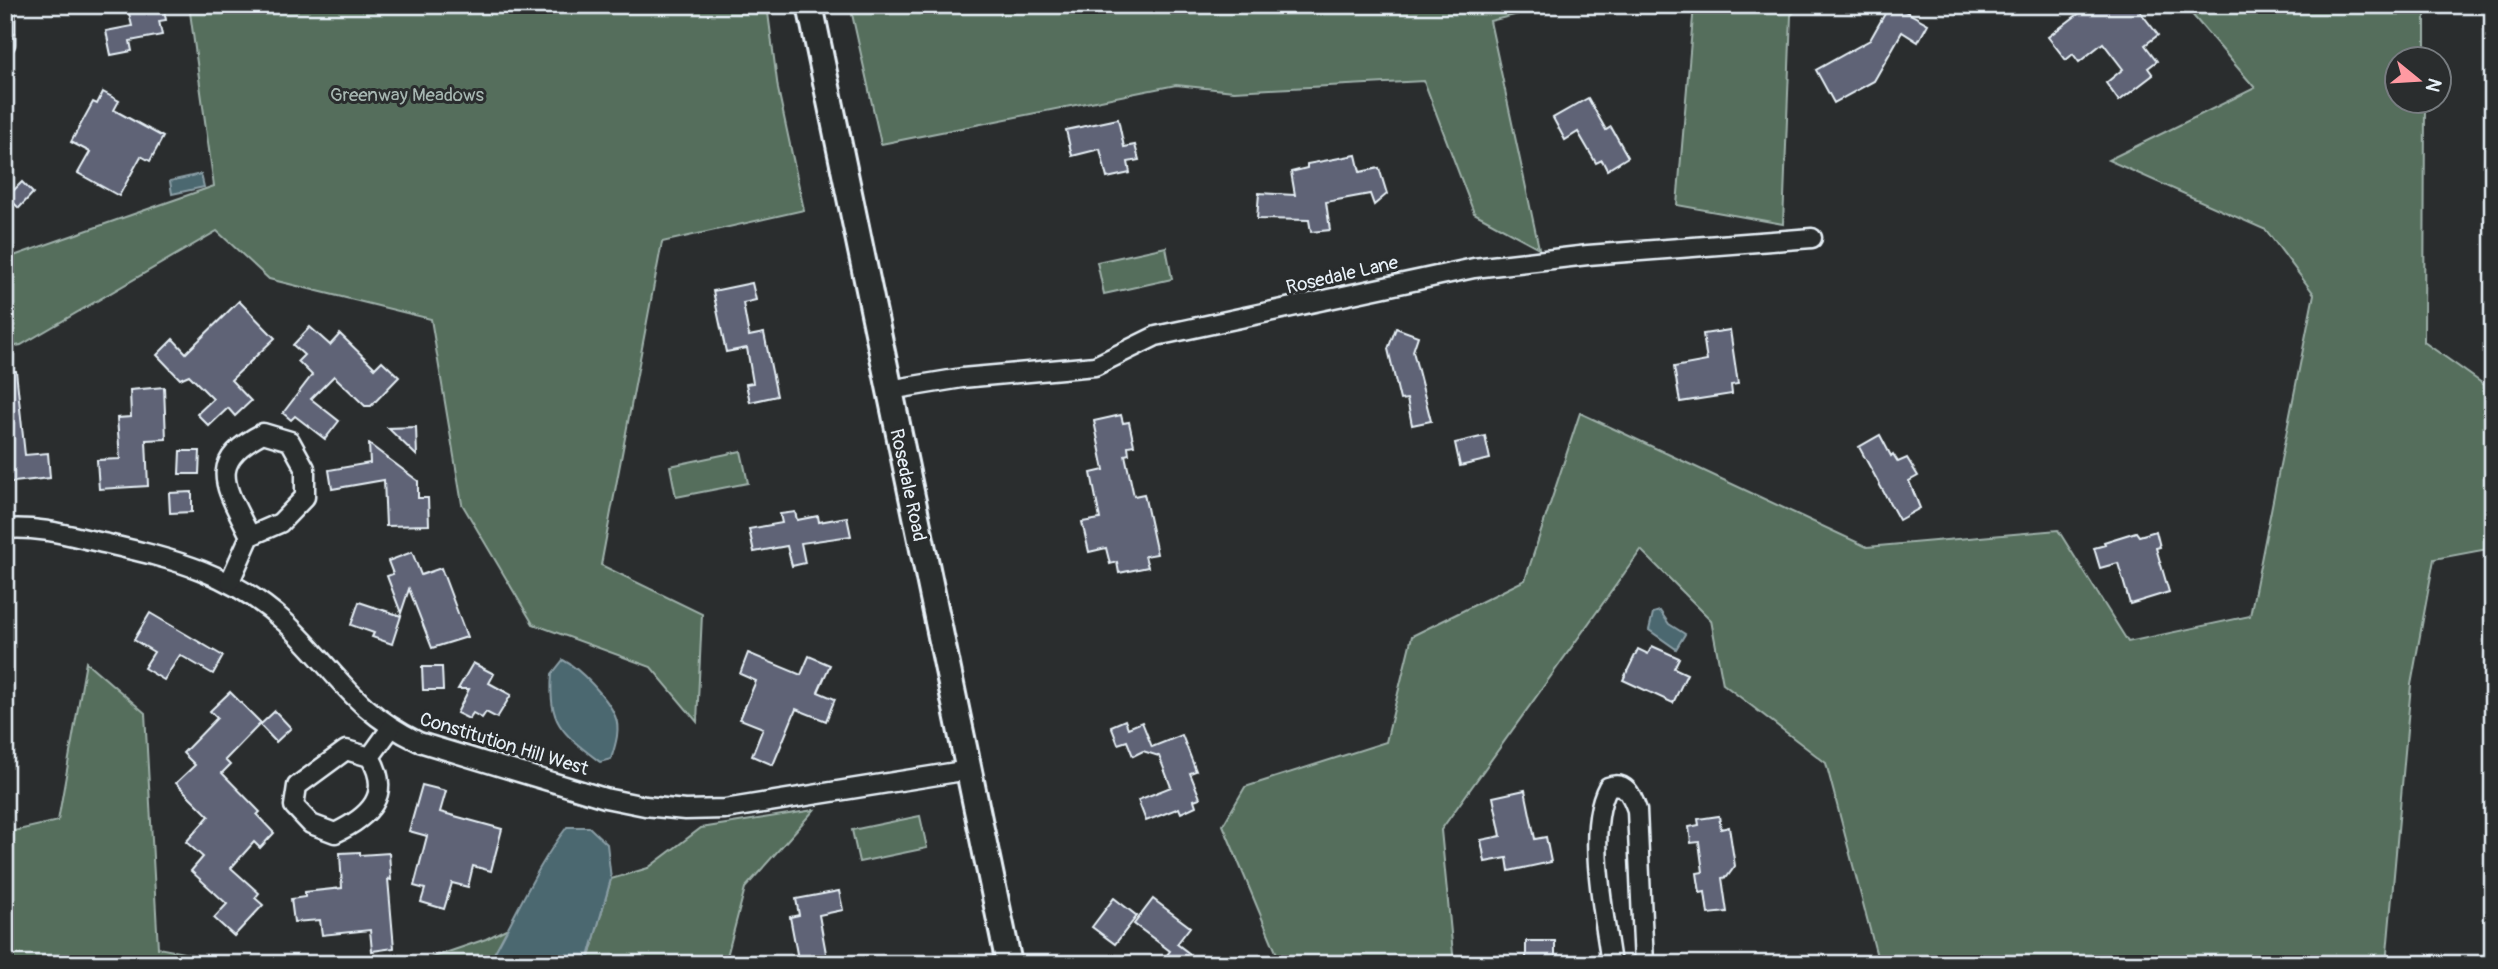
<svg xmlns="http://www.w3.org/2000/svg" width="2498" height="969" viewBox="0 0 2498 969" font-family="Pangolin,sans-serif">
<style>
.green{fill:#556e5b;stroke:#9eb0aa;stroke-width:2}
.water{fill:#4b676f;stroke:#8a9ea6;stroke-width:2}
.building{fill:#5e6476;stroke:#e8f1f8;stroke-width:2}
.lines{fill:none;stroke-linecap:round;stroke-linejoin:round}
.street-casing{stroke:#e8f1f8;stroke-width:23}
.secondary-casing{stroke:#e8f1f8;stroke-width:30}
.street{stroke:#2a2d2e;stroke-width:18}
.secondary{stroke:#2a2d2e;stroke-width:24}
.labels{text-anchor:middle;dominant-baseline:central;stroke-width:6;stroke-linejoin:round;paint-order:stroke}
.park-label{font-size:19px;fill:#a6b6b1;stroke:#2a2d2e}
.street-label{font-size:19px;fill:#e8f1f8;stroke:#2a2d2e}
</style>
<rect width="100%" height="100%" fill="#2a2d2e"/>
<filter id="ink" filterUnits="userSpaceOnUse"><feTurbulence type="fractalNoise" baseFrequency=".0143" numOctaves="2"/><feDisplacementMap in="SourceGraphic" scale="14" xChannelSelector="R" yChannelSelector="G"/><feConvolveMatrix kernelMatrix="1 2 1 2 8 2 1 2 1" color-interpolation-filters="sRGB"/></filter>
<g filter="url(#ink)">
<g class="green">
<polygon points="189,5 767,5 778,89 804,210 662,242 601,565 702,614 697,722 651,667 533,624 462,504 431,319 269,279 217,231 21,345 5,348 5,259 214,186"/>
<polygon points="850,5 1555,5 1490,21 1539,248 1474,213 1424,81 1234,91 1176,85 881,144"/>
<polygon points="1694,5 1802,5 1791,15 1783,224 1677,205"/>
<polygon points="2184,5 2425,5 2425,59 2396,60 2396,102 2425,102 2424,342 2493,391 2493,548 2434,559 2411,685 2386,964 1879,964 1826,763 1723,684 1711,620 1641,550 1441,830 1454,964 1281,964 1223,825 1245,787 1386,742 1412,636 1525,580 1580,413 1867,547 2058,530 2128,642 2250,616 2314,294 2266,230 2108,160 2255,88"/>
<polygon points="1166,247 1172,279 1104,294 1097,262"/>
<polygon points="741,451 748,483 676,497 670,466"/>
<polygon points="86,662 145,713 158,948 240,964 5,964 5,833 58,821"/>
<polygon points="814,810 745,888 725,964 587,964 611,879 648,868 701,828"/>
<polygon points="920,816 927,848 859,862 852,830"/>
<polygon points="510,927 488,964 413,964 486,939"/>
</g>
<g class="water">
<polygon points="201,174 204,187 172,194 170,181"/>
<polygon points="1660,611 1669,624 1685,634 1676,649 1649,630 1653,613"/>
<path d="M563,660C579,668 608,698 615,716C621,729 615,746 611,759L600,762C562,733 548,724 552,674Z"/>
<path d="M567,827H589L607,844L611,879L587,964H488C515,918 535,868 567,827Z"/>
</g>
<g class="building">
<polygon points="127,5 163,5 166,20 159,21 162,35 130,41 132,51 111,55 106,31 132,26"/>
<polygon points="1894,5 1928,24 1918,42 1902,32 1874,81 1834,103 1816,70 1870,40 1887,10 1891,12"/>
<polygon points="2090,5 2135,5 2158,35 2145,45 2157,61 2148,68 2153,75 2119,101 2106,83 2123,69 2103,43 2079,62 2073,54 2066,60 2048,37"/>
<polygon points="103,92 119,101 114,110 163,137 150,161 141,156 119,196 78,173 90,152 71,142 93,102 97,104"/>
<polygon points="1588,98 1606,130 1611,127 1628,157 1607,170 1602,160 1596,163 1578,132 1565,140 1553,118"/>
<polygon points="1118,119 1124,147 1135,145 1139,160 1128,162 1130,173 1107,178 1100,149 1072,156 1066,130"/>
<polygon points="1356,155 1360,172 1379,168 1387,194 1374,205 1370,194 1326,202 1330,230 1311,232 1309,220 1257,219 1259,193 1295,195 1291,172 1307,168 1307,164"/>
<polygon points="22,182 33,193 19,208 7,197"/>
<polygon points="752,283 756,300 743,303 749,336 764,333 777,396 750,402 746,384 753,383 747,348 726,352 713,291"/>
<polygon points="239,301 275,338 231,380 251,401 235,416 228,408 209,426 197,414 213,399 189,375 180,379 157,355 173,339 186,353"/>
<polygon points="310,327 330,345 340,334 375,368 382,361 399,377 371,406 365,406 334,376 311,399 339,421 325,439 295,416 291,420 283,413 312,375 298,361 304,355 293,345"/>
<polygon points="1396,328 1418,336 1413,351 1431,421 1412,425 1407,399 1400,400 1388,349"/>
<polygon points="1730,330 1738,384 1731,385 1732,394 1680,402 1674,367 1707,361 1703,334"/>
<polygon points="5,371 16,371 25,455 48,453 50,478 5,483"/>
<polygon points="164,387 166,439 146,440 148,486 99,489 97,460 120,459 117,418 131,417 130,390"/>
<polygon points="1121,415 1123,423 1129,422 1134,445 1128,446 1129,454 1125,455 1134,496 1144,494 1157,554 1145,556 1148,567 1119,573 1117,562 1110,564 1106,548 1089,552 1082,522 1100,519 1091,473 1104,470 1094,421"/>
<polygon points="416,427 417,456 388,428"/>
<polygon points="1880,435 1891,456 1893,454 1898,462 1907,458 1918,476 1909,481 1920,508 1899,520 1859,447"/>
<polygon points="1485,436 1490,459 1460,466 1455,443"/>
<polygon points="369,444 418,481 418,498 428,498 429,525 386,526 384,480 332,489 329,470 370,463"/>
<polygon points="180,451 200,451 199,474 179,474"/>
<polygon points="192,492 192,512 170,513 169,493"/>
<polygon points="795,512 797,520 818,516 819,522 847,517 851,536 801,543 805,563 792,566 787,546 754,552 749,529 782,523 780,514"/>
<polygon points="2156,531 2160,547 2156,548 2169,592 2130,604 2118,563 2100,568 2094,548 2105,545 2104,542 2136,532 2139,536"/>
<polygon points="412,552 421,575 441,568 467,637 432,648 409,589 401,613 387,576 393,574 388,561"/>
<polygon points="359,602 401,616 392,644 372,637 374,633 351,625"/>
<polygon points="150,613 223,656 213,674 180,655 164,680 144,668 154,652 134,640"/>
<polygon points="1652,646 1679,658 1674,668 1687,674 1673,703 1623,680 1638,649 1648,654"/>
<polygon points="748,653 801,675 809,656 830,665 818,692 835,699 826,721 796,709 773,765 752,756 763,728 740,719 756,681 740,674"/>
<polygon points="473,663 494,674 489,683 511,695 497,718 486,712 482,718 473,713 469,719 457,713 469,689 458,689"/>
<polygon points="422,667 442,667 443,690 423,690"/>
<polygon points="230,692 261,723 225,760 230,765 222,773 260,812 257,815 274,833 260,848 254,842 231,868 259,893 255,898 263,905 234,936 214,918 227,904 191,871 203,857 186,842 209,816 176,783 195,765 183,753 217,718 210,711"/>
<polygon points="275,711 291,728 276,742 260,725"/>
<polygon points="1125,720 1128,728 1142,722 1152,747 1182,735 1196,771 1190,773 1200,798 1194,800 1196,806 1181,813 1179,808 1146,821 1138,800 1171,787 1159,756 1143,751 1133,756 1127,741 1118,744 1111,726"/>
<polygon points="422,785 446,791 440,812 502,829 491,871 473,866 468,887 452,883 444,909 421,902 425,889 414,886 427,836 409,831"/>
<polygon points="1525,790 1535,839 1546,837 1551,862 1509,871 1507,858 1485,862 1481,840 1501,836 1493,797"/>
<polygon points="1719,816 1721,829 1729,827 1735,866 1727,877 1722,878 1727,912 1708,914 1705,892 1700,893 1697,873 1703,872 1699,842 1691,843 1689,827 1699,825 1698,819"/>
<polygon points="360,852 360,855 389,853 391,880 388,879 394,948 372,951 370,930 322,935 320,920 294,922 291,899 305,897 305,892 342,888 340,853"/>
<polygon points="839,891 843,910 819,915 828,964 799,964 790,917 799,915 796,899"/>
<polygon points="1114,898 1137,916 1115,944 1092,927"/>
<polygon points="1153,899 1190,927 1177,944 1190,954 1182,964 1160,964 1170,951 1134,924"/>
<rect x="1526" y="941" width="29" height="23"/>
</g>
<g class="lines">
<defs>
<g id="street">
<polyline points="5,16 5,44"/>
<polyline points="889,390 962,378 1095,366 1156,336 1474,268 1588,255 1812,238"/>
<path d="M5,529C37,526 68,535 99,542C172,559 229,571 286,623C337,671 351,709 419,742L605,798L645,806L685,810L725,809L969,770"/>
<path d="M230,581L250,536L280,523L305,497V468L290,441L263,433C204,463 227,488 250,536"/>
<path d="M370,757L346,750L297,786L294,806L311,824L335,833C369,817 393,795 370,757L391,728"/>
<path d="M1611,964C1605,917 1585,829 1608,787C1626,780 1632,796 1637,810L1644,964"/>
</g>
<polyline id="secondary" points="810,5 1009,964"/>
</defs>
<use href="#street" class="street-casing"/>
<use href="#secondary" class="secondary-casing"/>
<use href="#street" class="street"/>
<use href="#secondary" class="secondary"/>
</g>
</g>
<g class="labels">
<g class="park-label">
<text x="407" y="95">Greenway Meadows</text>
</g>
<g class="street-label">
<text transform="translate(1342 275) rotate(-13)">Rosedale Lane</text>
<text transform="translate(908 485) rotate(78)">Rosedale Road</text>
<text transform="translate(504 744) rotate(17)">Constitution Hill West</text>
</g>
</g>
<rect width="2498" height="969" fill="none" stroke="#2a2d2e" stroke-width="28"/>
<rect x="14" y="14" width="2470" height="941" fill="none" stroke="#e8f1f8" stroke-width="2.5" filter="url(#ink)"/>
<g transform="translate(2418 80) rotate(108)"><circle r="33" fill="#2a2d2e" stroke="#767b7f" stroke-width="2"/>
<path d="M0-5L12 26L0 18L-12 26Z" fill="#ff9aa2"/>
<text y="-10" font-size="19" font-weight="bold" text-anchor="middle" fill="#e8f1f8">N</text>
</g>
</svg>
